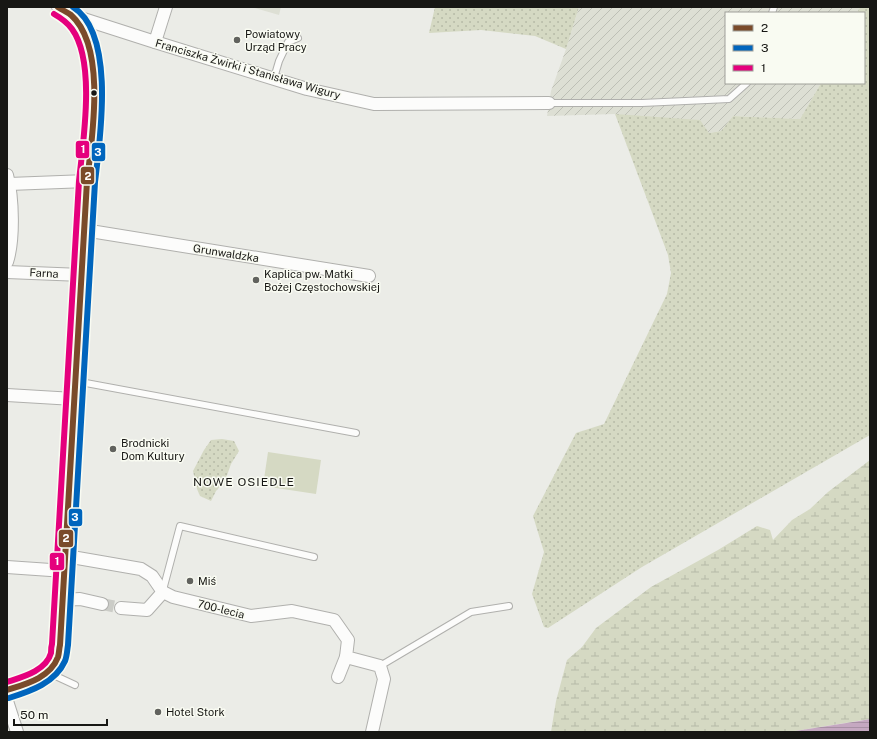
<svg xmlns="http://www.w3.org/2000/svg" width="877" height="739" viewBox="0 0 877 739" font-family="'Public Sans',sans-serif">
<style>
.built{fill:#dddfd4}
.industrial{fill:url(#industrial-furrows)}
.green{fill:url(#green-dots)}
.wetland{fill:url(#wetland-marsh)}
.pitch{fill:#d5d9c3}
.water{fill:url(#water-rules)}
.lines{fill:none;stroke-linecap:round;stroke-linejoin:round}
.minor-tunnel{stroke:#cbccc7;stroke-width:12;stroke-dasharray:12 6;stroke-linecap:butt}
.service-casing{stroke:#b0b0ad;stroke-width:8}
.minor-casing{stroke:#b0b0ad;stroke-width:14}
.service{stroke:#fcfcfb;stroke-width:6}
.minor{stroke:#fcfcfb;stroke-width:12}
.bus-1-casing{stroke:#f9fbf2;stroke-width:9}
.bus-2-casing{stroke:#f9fbf2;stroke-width:9}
.bus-3-casing{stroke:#f9fbf2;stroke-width:9}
.bus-1{stroke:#7a4b2a;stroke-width:6}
.bus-2{stroke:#0065bd;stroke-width:6}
.bus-3{stroke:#e5007d;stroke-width:6}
.poi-dot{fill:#61625e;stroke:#f9fbf2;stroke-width:1.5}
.bus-dot{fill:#171714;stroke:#f9fbf2;stroke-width:1.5}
.labels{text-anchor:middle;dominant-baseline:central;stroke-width:3;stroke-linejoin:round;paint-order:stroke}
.poi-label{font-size:11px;fill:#171714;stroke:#f9fbf2;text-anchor:start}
.street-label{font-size:11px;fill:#171714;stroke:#f9fbf2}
.neighbourhood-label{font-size:12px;letter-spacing:1px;fill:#171714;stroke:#f9fbf2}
.line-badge{stroke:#f9fbf2;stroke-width:1.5}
.badge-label{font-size:11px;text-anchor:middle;font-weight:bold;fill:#fff}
</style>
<defs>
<pattern id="industrial-furrows" width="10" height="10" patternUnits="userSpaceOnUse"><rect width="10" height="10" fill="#dddfd4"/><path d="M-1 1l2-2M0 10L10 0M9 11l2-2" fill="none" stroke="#bdbfb5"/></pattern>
<pattern id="green-dots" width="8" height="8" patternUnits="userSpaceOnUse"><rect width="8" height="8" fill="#d5d9c3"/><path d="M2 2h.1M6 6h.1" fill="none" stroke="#b6baa7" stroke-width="1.8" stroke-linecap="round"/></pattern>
<pattern id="wetland-marsh" width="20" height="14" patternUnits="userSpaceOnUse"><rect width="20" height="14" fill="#d5d9c3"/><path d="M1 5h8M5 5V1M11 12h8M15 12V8" fill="none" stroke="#b6baa7"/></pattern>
<pattern id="water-rules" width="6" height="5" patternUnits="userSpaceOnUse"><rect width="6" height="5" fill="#c5a8c1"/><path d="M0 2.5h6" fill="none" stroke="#a890a5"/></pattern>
</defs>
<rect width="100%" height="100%" fill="#ebece7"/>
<polygon class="built" points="251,7 281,7 279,15"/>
<polygon class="industrial" points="579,7 860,7 857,13 726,13 726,83 821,83 800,119 733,116 721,131 709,133 616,114 547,116 551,91 566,49"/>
<g class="green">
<polygon points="435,7 579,7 566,49 535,36 481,30 429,33"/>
<polygon points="860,7 870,7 870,435 642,567 548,628 544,627 532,594 544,552 533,516 576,433 604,424 667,294 671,273 668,255 615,114 700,120 709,133 721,131 733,116 800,119 821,83 864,83 864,13 857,13"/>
<polygon points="222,439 234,441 239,451 231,464 225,481 216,491 211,501 200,496 197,489 193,471 204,450 211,440"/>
</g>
<polygon class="wetland" points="870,460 870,719 789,732 551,732 556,701 567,660 582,647 596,628 651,587 718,550 757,526 770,530 773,540 792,520 810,509 828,492"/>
<polygon class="pitch" points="268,452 321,460 316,494 263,486"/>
<polygon class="water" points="870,719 870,732 789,732 859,721"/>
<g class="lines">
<polyline class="minor-tunnel" points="102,604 121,608"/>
<defs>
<g id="service">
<polyline points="772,13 774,7"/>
<polyline points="274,78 279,61 288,42 298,38"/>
<polyline points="549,103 642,103 729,99 747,83"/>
<polyline points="75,381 356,433"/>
<polyline points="163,590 180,526 314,557"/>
<polyline points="380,666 471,612 509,606"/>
<polyline points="47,672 75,685"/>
</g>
<g id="minor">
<polyline points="71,15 155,42 307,89 374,104 549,103"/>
<polyline points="155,42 166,7"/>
<path d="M7,175C13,198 14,240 7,262"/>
<polyline points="9,184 87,181"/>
<polyline points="84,230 369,276"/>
<polyline points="7,272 82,275"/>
<polyline points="7,395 74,399"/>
<polyline points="66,556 141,569 152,576 163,592 173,597 251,616 292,611 334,620 348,640 346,657 380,666 384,679 372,732"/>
<polyline points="7,567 65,571"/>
<polyline points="63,600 80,599 102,604"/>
<polyline points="121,608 147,610 163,592"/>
<polyline points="338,677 346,657"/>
<path d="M7,690C25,684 50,678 58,657C59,654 59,649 60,645L87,181L94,121L93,63L86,38L80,26L71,15L58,7"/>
<polyline points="7,701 17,732"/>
</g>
</defs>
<use href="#service" class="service-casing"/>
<use href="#minor" class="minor-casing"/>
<use href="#service" class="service"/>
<use href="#minor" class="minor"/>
<defs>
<path id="bus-1" d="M7,690C26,684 50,678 58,657C59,654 59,649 60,645L87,181C92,138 107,47 71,15C67,12 62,10 58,7"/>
<path id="bus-2" d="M9,698C31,691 55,683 65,661C67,656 67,651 68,645L95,182C100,139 116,34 73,7"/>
<path id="bus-3" d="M7,682C22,677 46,671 51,653C51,650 51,647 52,644L79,181C83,142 96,62 72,29C67,22 61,18 54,14"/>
</defs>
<use href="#bus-1" class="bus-1-casing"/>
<use href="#bus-2" class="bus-2-casing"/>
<use href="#bus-3" class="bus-3-casing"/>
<use href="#bus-1" class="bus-1"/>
<use href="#bus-2" class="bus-2"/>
<use href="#bus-3" class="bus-3"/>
</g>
<g class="poi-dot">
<circle cx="237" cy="40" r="4"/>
<circle cx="256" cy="280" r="4"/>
<circle cx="113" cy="449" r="4"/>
<circle cx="190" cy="581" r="4"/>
<circle cx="158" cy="712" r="4"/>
</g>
<circle class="bus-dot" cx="94" cy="93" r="3.5"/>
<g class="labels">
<g class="poi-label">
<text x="245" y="34">Powiatowy<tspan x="245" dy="13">Urząd Pracy</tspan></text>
<text x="264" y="274">Kaplica pw. Matki<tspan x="264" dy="13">Bożej Częstochowskiej</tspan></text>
<text x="121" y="443">Brodnicki<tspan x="121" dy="13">Dom Kultury</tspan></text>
<text x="198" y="581">Miś</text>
<text x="166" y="712">Hotel Stork</text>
</g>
<g class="street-label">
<text transform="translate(248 69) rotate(16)">Franciszka Żwirki i Stanisława Wigury</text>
<text transform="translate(226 253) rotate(9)">Grunwaldzka</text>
<text transform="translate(44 273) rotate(3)">Farna</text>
<text transform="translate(221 609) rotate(14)">700-lecia</text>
</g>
<g class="neighbourhood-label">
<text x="244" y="482">NOWE OSIEDLE</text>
</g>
</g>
<g class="line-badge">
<rect x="75" y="140" width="15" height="19" rx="4" fill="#e5007d"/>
<rect x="91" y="142" width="15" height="20" rx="4" fill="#0065bd"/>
<rect x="80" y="166" width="15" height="19" rx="4" fill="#7a4b2a"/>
<rect x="68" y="508" width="15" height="19" rx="4" fill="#0065bd"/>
<rect x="58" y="529" width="16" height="19" rx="4" fill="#7a4b2a"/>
<rect x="49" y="552" width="16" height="19" rx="4" fill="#e5007d"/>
</g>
<g class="badge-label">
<text x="83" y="153">1</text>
<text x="98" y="156">3</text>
<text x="88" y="180">2</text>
<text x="75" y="521">3</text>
<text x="66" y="542">2</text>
<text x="57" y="565">1</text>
</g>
<rect width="877" height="739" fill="none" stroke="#171714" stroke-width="16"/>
<rect x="725" y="12" width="140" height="72" fill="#f9fbf2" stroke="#9fa099"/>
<rect x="733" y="25" width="20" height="6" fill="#7a4b2a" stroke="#9fa099"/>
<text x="761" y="32" font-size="12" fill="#171714">2</text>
<rect x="733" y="45" width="20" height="6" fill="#0065bd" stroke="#9fa099"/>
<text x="761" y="52" font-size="12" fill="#171714">3</text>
<rect x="733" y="65" width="20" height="6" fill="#e5007d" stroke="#9fa099"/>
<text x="761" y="72" font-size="12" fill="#171714">1</text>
<path d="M14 719v6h93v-6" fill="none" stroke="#171714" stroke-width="2"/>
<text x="20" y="719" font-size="12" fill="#171714" stroke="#f9fbf2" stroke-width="3" paint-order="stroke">50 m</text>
</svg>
